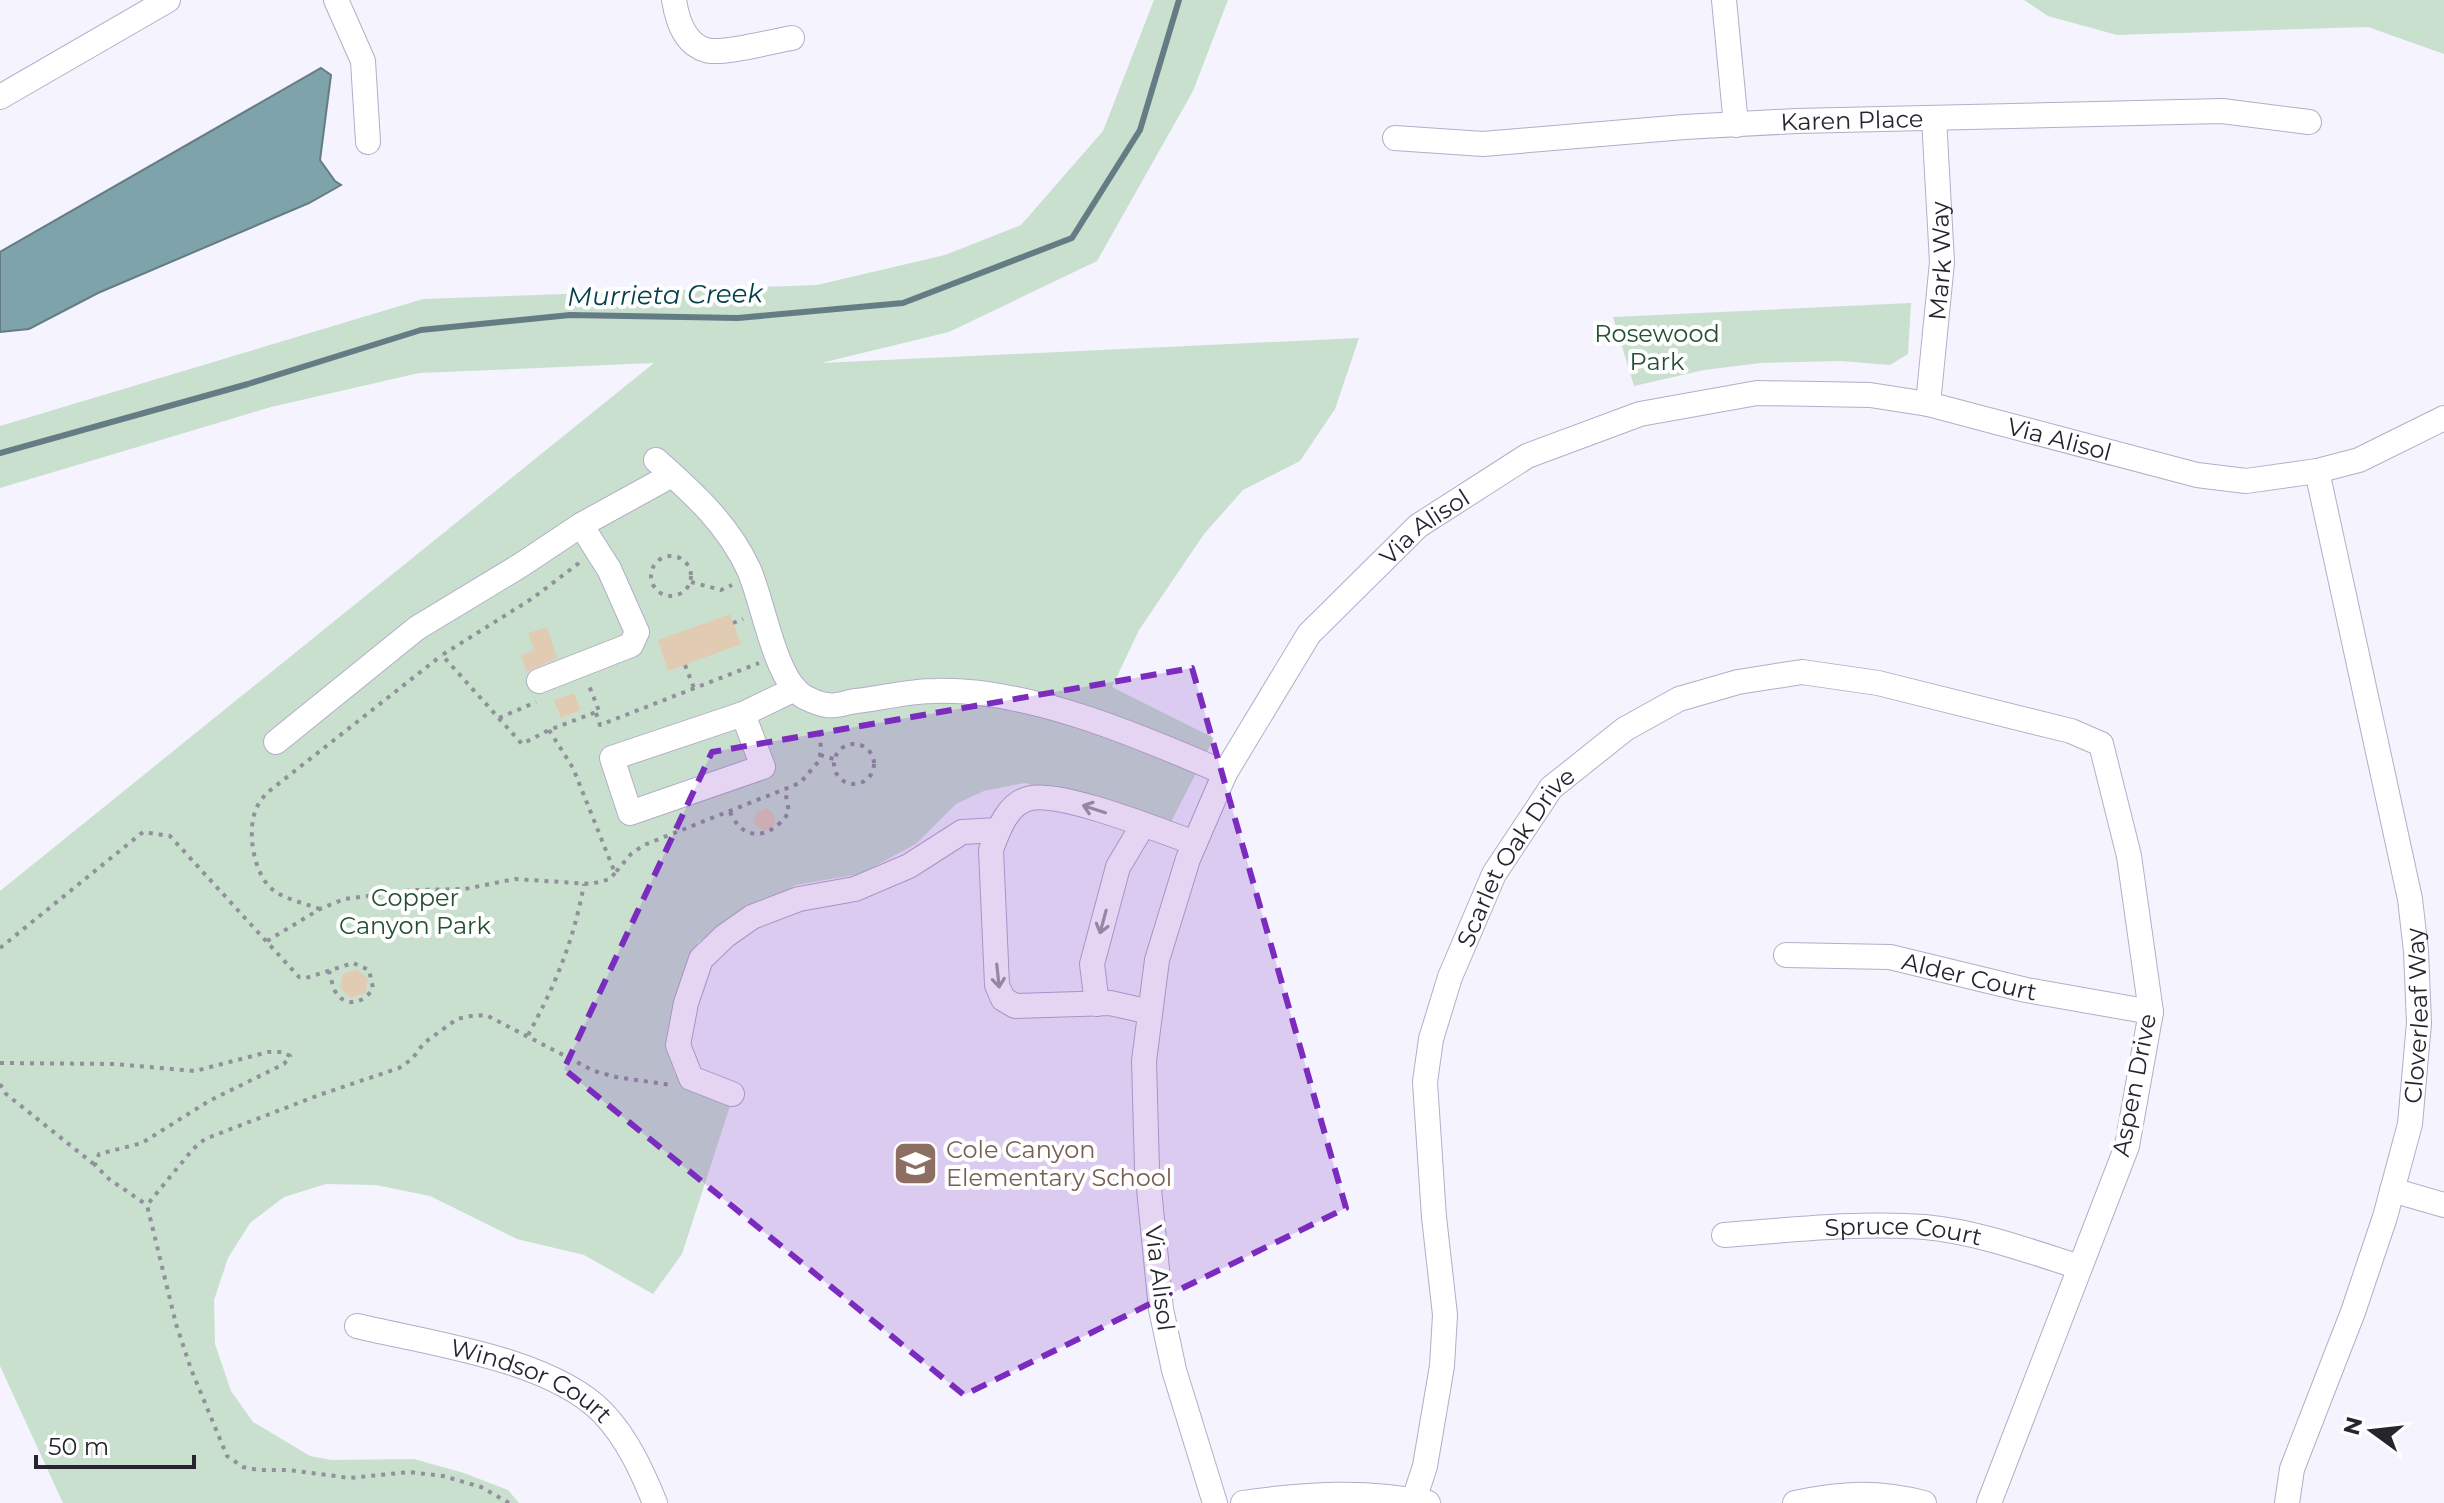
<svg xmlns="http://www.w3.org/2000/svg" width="2444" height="1503" viewBox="0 0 2444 1503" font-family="Montserrat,sans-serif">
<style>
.green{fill:#c9e0ce}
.water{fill:#7fa3aa;stroke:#647d85;stroke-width:2}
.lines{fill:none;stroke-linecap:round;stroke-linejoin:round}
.stream{stroke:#647d85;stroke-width:6}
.building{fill:#e1ccb3}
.minor-casing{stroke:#b2aec9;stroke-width:26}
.path{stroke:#91909b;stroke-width:4;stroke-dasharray:4 6;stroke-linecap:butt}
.minor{stroke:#fff;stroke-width:24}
.oneway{stroke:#9d9da1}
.marked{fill:#7b2cbf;fill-opacity:0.2;stroke:#7b2cbf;stroke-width:6;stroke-dasharray:16 10;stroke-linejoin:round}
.labels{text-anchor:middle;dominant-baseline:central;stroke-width:8;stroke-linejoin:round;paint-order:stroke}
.street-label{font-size:24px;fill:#26252f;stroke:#fff}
.park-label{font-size:24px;fill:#245031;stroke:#fff}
.education-label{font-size:24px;fill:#785e54;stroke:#fff;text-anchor:start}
.water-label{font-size:26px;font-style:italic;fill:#06414a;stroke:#fff}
</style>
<rect width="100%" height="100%" fill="#f4f3fe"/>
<g class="green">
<polygon points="1154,0 1228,0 1193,91 1097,261 949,332 821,363 1359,338 1335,409 1300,461 1243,490 1204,534 1139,630 1112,687 1214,738 1170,824 1025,783 984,791 956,804 916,844 860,874 796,885 698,942 675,1006 666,1041 675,1074 688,1087 730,1106 682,1254 653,1294 584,1255 517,1239 430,1196 376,1185 326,1184 284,1197 250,1223 228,1258 214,1300 215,1344 231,1391 253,1422 310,1456 331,1460 414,1459 464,1473 508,1490 519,1503 63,1503 0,1366 0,891 654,363 419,373 271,407 0,488 0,426 423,299 817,285 945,255 1021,225 1103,131"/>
<polygon points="2024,0 2444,0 2444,54 2368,27 2117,35 2048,16"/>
<polygon points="1911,303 1908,354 1890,365 1840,361 1761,363 1704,370 1634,386 1613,317"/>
</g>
<polygon class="water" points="321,68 331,75 320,160 335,181 341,185 309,203 98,293 29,329 0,332 0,252"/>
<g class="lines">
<polyline class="stream" points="0,453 248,384 421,330 570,315 738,318 903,303 1072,238 1140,130 1179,0"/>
</g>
<g class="building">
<polygon points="730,614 741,644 668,671 658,640"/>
<polygon points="547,627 557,658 527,672 521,655 534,650 528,633"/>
<polygon points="574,693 581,710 561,718 554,700"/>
<polygon points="767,808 775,816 774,826 763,831 754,824 756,812"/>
<polygon points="357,969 368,979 365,993 351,998 340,988 343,974"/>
</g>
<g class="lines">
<defs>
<g id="minor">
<polyline points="336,0 363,61 368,142"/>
<path d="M674,0C677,19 684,44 706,50C722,55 773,41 792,38"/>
<polyline points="1724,0 1736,125"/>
<polyline points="0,97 168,0"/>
<path id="s1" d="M1395,138L1483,144L1684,127L1796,121L2222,111L2309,122"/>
<path id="s2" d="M1928,404L1942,262L1934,118"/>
<path d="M656,460C693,493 728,524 749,570C763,602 774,672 799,693C804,698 819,704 827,705C835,707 847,702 856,701C883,698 908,691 935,691C1028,688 1140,736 1225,773"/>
<polyline points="539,681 631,645 637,632 609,569 581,525"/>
<polyline points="743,714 763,767 630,813 612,758 743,714 795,689"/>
<polyline points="276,742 417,628 521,565 581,525 672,475"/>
<path id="s3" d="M1786,955L1890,957L2026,990L2151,1012"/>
<polyline points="1097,1004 1092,964 1118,867 1143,825"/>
<path d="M1150,1012L1110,1003L1015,1006L1003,999L997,985L991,850C998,830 1008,802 1031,798C1065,792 1160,831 1195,843"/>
<polyline points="732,1094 691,1078 678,1045 686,1003 701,959 725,936 752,917 799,899 855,889 909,866 962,832 998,830"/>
<polyline points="2392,1190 2444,1205"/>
<path id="s4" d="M1724,1235C1791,1230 1859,1222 1925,1227C1978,1232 2029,1251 2079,1267"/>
<path id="s5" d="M357,1326C428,1343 551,1359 603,1413C627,1438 642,1471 655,1503"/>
<path id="s6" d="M1414,1500L1425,1466L1442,1366L1445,1315L1434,1217L1425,1082L1431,1039L1450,977L1494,874L1551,788L1625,729L1679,699L1738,682L1802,672L1878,683L2071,731L2101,744L2129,856L2151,1012L2127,1146L1989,1503"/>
<path id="s7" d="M1215,1503L1174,1370L1161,1309L1147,1169L1144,1061L1157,960L1188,859L1225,773L1309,634L1418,526L1527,456L1640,414L1757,393L1870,395L1928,404L2197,475L2246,481L2317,471L2359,460L2444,418"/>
<path d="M1243,1503C1305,1494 1366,1490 1428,1503"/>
<path d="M1795,1503C1843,1493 1877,1491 1924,1503"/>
<path id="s8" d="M2287,1503L2292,1469L2353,1312L2385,1217L2410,1124L2419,1023L2416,951L2410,899L2317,471"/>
</g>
</defs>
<use href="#minor" class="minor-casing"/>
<g class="path">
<circle cx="671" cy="576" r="20"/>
<polyline points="579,563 533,598 442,655 522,744 549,730 599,711 588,683"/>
<polyline points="691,582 721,590 732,585"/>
<polyline points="733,623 743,619"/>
<polyline points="685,665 694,688"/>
<polyline points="596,713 600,725 759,663"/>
<polyline points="499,718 536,702"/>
<polyline points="549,730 573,768 615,873 631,854 644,845 800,783 819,761 821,748 819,731"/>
<circle cx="854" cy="764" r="20"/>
<polyline points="820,755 834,759"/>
<path d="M730,812C744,844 772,838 789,812L785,790"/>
<path d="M320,909C304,903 287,900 273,890C253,874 246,829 257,807C259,802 264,796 268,792L442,655"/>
<polyline points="267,941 320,909 344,899 414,890 465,889 515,879 591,884 610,879 615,873"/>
<path d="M0,948L143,832L170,836L299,977L306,978L353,963L369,970L373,988C365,1003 345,1009 335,991C332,985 331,977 329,971"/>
<path d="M528,1035C555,986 574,940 584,884"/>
<polyline points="0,1063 115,1064 195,1071 268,1052 283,1052 290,1056 284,1064 209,1101 142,1143 99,1154 95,1165 109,1179 147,1205"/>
<polyline points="0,1084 6,1094 95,1165"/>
<polyline points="509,1503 481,1487 443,1476 409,1472 350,1478 289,1470 259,1470 243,1467 227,1456 191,1369 176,1324 147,1205 193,1149 205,1139 319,1095 399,1068 412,1059 424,1043 457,1019 471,1016 486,1015 594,1071 616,1077 671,1085"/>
</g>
<use href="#minor" class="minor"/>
</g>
<defs><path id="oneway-shaft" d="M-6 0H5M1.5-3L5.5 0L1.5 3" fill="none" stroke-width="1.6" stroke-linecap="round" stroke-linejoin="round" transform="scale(2)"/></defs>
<g class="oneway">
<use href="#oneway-shaft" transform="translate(1094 809) rotate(-162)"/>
<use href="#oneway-shaft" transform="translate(1103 922) rotate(105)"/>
<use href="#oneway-shaft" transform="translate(998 976) rotate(84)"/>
</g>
<path class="marked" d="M1192,668L1346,1208L964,1395L564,1069L712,752Z"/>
<defs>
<symbol id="school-square" viewBox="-11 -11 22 22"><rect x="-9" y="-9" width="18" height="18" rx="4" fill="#8d6e63" stroke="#fff"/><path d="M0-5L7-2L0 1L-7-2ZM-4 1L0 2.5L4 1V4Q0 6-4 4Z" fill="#fff"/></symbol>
</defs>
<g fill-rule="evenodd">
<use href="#school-square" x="890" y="1138" width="51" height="51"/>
</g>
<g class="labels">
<g class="street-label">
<text stroke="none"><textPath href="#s1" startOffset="458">Karen Place</textPath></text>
<text stroke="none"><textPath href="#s2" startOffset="144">Mark Way</textPath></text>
<text stroke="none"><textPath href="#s7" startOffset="1744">Via Alisol</textPath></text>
<text stroke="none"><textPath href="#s7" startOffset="1072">Via Alisol</textPath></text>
<text stroke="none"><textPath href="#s6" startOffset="668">Scarlet Oak Drive</textPath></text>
<text stroke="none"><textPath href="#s3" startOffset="186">Alder Court</textPath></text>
<text stroke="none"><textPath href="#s8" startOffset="508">Cloverleaf Way</textPath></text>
<text transform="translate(2134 1085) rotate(-79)">Aspen Drive</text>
<text stroke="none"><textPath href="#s4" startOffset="180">Spruce Court</textPath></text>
<text transform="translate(1160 1278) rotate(83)">Via Alisol</text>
<text stroke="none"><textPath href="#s5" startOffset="184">Windsor Court</textPath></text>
</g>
<g class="park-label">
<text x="1657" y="333">Rosewood<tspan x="1657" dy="28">Park</tspan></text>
<text x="415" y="897">Copper<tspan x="415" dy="28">Canyon Park</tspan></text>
</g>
<g class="education-label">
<text x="946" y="1149">Cole Canyon<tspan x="946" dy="28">Elementary School</tspan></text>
</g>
<g class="water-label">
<text transform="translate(665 295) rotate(-1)">Murrieta Creek</text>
</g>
</g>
<g transform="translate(2372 1431) rotate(285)" stroke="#ffffff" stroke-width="6" paint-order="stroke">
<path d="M0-6L14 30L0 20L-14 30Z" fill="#26252f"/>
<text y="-12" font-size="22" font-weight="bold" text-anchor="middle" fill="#26252f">N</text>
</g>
<path d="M36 1455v12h158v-12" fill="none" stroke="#26252f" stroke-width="4"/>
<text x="48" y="1455" font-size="24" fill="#26252f" stroke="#ffffff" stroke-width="6" paint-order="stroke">50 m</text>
</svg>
